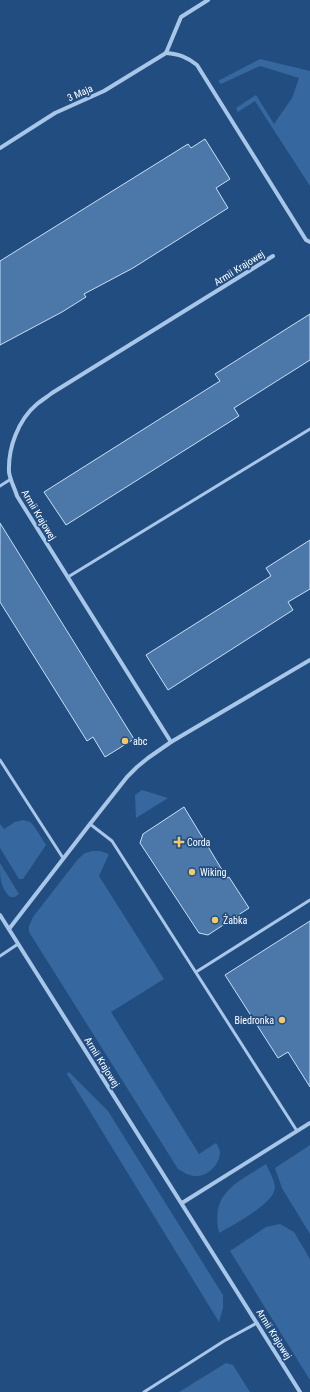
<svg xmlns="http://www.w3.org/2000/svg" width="310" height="1392" viewBox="0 0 310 1392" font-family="'Roboto Condensed',sans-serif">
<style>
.green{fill:#36679e}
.building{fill:#4b77a9;stroke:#cbdff6}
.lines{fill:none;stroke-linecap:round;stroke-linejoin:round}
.lane{stroke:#a8c6e7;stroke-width:3}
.street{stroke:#a8c6e7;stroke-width:4}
.poi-dot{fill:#f3c96a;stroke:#224d80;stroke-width:1.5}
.labels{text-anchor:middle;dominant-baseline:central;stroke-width:3.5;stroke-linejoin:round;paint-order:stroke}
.street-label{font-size:10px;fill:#fff;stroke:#224d80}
.poi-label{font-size:10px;fill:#fff;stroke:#224d80;text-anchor:start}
</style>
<rect width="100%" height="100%" fill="#224d80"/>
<g class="green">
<polygon points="260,59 310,71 310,186 255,101 238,112 236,108 256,95 274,124 292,98 299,78 260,66 221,84 218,81"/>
<polygon points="142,790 168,798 136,818 135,795"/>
<polygon points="23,820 30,822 34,826 46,845 23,879 19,879 0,848 0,824 4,829 15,822"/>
<path d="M93,851H100L109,854L99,876L164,979L111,1012L199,1154L216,1143C218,1145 219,1149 220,1152C220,1164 208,1177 195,1176C188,1176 184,1172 178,1169L29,932V926L33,917L78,859L85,853Z"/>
<path d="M0,863L19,894L15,897H10C0,888 0,877 0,863Z"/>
<polygon points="69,1072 108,1111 223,1295 223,1308 219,1322 67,1074"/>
<polygon points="310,1145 310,1234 282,1188 275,1168"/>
<path d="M266,1164C269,1171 274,1179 275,1187C275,1204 232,1225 219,1233C210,1192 237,1183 266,1164Z"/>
<polygon points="280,1224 294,1232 310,1259 310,1380 230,1251 266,1227"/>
<polygon points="226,1363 233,1365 250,1392 179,1392"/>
</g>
<g class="building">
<polygon points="205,139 230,179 216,188 228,208 133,268 84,294 86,297 62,312 0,345 0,261 188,144 191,148"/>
<polygon points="310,314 310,360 234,408 239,416 66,525 44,492 220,381 215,374"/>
<polygon points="0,523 134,739 105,757 93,737 87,741 0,602"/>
<polygon points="310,540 310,589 288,602 293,610 168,690 146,655 271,576 266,568"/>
<polygon points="184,807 227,878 229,877 249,908 208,935 199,933 140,843 143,834"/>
<polygon points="310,921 310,1087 288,1052 278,1058 225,975"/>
</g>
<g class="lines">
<g class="lane">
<polyline points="0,486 11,479"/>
<polyline points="68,577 310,429"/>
<polyline points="0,760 63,858"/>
<polyline points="90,824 112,841 297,1131"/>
<polyline points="0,956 18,944"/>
<polyline points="196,972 310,900"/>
<polyline points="144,1392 224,1341 257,1323"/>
</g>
<g class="street">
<path d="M166,53C179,54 187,57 197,65L306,240L310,242"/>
<polyline points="166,53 181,17 208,0"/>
<polyline points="0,148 55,113 104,91 166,53"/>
<path d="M171,742L17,496C15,489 10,480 9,472C8,448 18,420 37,404C42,400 47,397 52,393L273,256"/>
<polyline points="0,915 300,1392"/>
<polyline points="9,929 90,824 127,777 137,767 148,758 171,742 310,660"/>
<polyline points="182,1203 310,1123"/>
</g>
</g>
<g class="poi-dot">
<circle cx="125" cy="741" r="4"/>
<path d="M177 836h4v4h4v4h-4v4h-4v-4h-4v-4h4z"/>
<circle cx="192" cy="872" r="4"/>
<circle cx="215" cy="920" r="4"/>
<circle cx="282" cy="1020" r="4"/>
</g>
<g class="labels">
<g class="street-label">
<text transform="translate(80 93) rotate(-24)">3 Maja</text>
<text transform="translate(239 268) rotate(-32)">Armii Krajowej</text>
<text transform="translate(39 515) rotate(59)">Armii Krajowej</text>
<text transform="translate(102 1062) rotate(58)">Armii Krajowej</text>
<text transform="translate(274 1334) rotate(58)">Armii Krajowej</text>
</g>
<g class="poi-label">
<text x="133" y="741">abc</text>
<text x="187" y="842">Corda</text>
<text x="200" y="872">Wiking</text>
<text x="223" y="920">Żabka</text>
<text x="274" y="1020" text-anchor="end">Biedronka</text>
</g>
</g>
</svg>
